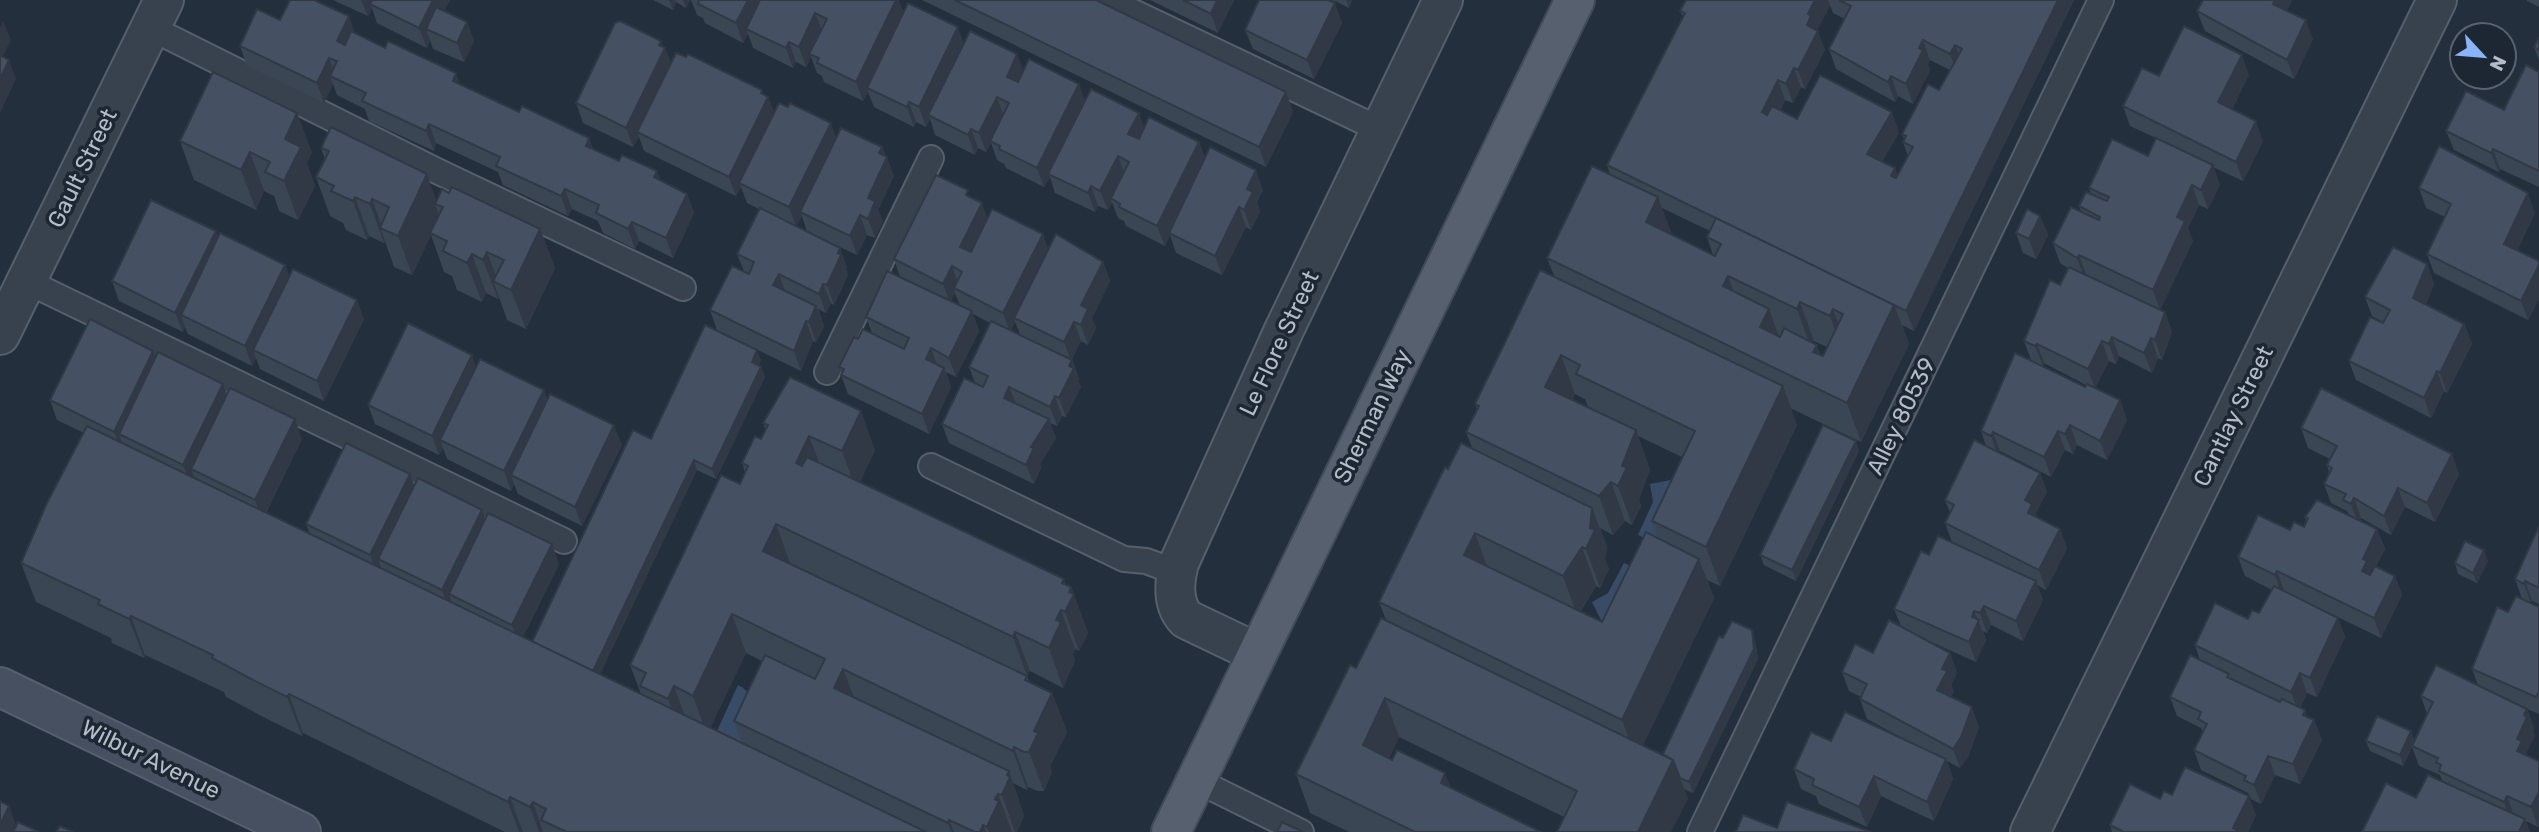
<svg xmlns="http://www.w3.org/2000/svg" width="2539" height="832" viewBox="0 0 2539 832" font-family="Rubik,sans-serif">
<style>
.water{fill:#394c67}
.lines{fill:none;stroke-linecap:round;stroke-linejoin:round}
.service-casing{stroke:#565f6c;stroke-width:28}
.minor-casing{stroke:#565f6c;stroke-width:42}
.secondary-casing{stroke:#565f6c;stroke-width:42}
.primary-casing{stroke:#414a57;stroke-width:42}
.service{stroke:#38414e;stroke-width:24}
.minor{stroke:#38414e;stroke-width:38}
.secondary{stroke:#465061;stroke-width:38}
.primary{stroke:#56606e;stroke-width:38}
.wall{fill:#3b4654;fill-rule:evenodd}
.shaded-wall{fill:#303945}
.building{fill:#455162;stroke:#303945;stroke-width:2;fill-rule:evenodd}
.labels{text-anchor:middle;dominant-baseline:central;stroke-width:7;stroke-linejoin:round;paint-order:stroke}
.street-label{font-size:23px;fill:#b4bcc9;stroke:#1d2633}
</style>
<rect width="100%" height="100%" fill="#242f3e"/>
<g class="water">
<polygon points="1676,479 1664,547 1638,535 1653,502 1650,484"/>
<polygon points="1624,563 1651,576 1605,628 1592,602 1608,593"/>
<path d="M738,685C766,698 749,736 739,757L711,744Z"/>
</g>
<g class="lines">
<defs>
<g id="service">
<polyline points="1108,0 1381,130"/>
<polyline points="151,28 437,171 683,288"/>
<polyline points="26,281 564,541"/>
<polyline points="827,372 931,158"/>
<polyline points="931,466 1124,559 1146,561 1176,572"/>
<polyline points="1196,780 1301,832"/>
<polyline points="1700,832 2101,0"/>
</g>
<g id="minor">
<polyline points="0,335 164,0"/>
<path d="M1257,653L1186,619C1172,604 1174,582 1179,563L1284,330L1443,0"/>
<polyline points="2030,832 2437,0"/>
</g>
<polyline id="secondary" points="0,687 301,832"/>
<polyline id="primary" points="1171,832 1575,0"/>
</defs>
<use href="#service" class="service-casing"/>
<use href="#minor" class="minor-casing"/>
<use href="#secondary" class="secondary-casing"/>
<use href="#primary" class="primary-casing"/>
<use href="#service" class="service"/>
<use href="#minor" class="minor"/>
<use href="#secondary" class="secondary"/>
<use href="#primary" class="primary"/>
</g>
<g class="wall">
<polygon points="333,0 450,0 444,11 467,22 474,41 464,62 433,49 430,40 427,48 377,23 372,8 368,16"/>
<polygon points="653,0 690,0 686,8 676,2 673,10"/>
<polygon points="691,0 899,0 903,13 964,43 1144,128 1199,142 1205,158 1263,190 1257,202 1260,211 1251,230 1246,227 1222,275 1176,253 1170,235 1165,246 1126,226 1124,221 1118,218 1112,202 1108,210 1098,206 1095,212 1055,193 1050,177 1044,187 1006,168 1004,164 997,160 991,143 986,152 978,148 975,155 935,135 930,119 926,127 916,122 914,127 874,107 868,92 863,101 824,82 822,76 817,73 811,57 806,67 796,62 793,68 753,48 748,34 743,43 705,23 703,18 697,15"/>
<polygon points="922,0 1096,0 1286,92 1293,112 1266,167"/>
<polygon points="1150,0 1234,0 1218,33"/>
<polygon points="1259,0 1352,0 1349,8 1335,1 1334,3 1342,23 1314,79 1253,49 1245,30"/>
<path d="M1686,0H2074L1914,331L1902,325L1909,344L1861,442L1790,408L1797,425L1720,586L1707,580L1714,598L1643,745L1663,754L1723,638L1755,641L1758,659L1693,793L1684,789L1688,799L1564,817L1399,737L1389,758L1541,832H1349L1310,813L1296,774L1356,668L1386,620L1379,602L1448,469L1473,450L1466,432L1477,409L1475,404L1555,278L1547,258L1610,174L1607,165L1683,17L1680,11ZM1830,5L1833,13L1845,19L1829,49L1836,69L1895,102L1898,96L1913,104L1930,70L1928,64L1930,60L1950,70L1939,90L1902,134L1904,139L1903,142L1908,156L1897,176L1895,168L1882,162L1899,132L1797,119L1780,111L1785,100L1793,103L1801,87L1805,89L1825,50L1817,30ZM1662,208L1710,231L1707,237L1713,255L1672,235ZM1814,341L1827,347L1823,356H1821L1813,343ZM1575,394L1585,399L1588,407L1572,400ZM1638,436L1682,457L1652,521L1658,539L1602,622L1580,612L1596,586L1600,588L1609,569L1605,559L1607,547L1600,528L1613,535L1625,521L1632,525L1641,506L1639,499L1650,470Z"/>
<polygon points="2203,0 2292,0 2287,10 2313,39 2294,79 2205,31 2197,11"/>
<polygon points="2527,0 2539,0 2539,7 2527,1"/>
<polygon points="280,20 355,33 687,194 694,213 673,258 639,241 635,249 603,233 598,221 572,209 568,216 503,185 498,172 436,143 434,151 369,121 365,109 337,95 333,84 324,103 247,66 240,46"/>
<polygon points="2539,38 2539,60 2534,47"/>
<path d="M663,47L665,48L671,63L768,97L774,113L836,137L882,147L894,176L878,210L883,221L875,238L867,235L857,255L810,233L847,267L846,269L848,275L834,305L831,303L826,313L818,309L824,326L816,342L813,341L801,371L717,330L710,310L744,271L737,254L759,209L747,203L741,187L736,196L644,151L639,137L633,147L583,123L576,103ZM802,216L807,232L796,226Z"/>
<polygon points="2539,72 2539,187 2500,169 2499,172 2454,150 2446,131 2504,110"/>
<polygon points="2249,75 2232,109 2263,141 2243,181 2213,167 2220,185 2208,209 2199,205 2188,228 2193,241 2160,310 2085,275 2165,312 2172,332 2162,360 2158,358 2152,373 2119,356 2116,364 2109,361 2095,388 2120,400 2127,420 2107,460 2077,445 2073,454 2065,450 2051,477 2000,451 2000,453 2040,473 2047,492 2036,513 2037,518 2060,529 2067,548 2046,590 2037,585 2043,600 2023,641 1991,625 1987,633 1983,631 1986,640 1976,662 1920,637 1957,672 1951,685 1954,691 1951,697 1979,727 1968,757 1960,768 1947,761 1953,779 1934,821 1881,796 1867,827 1819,804 1816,796 1801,789 1794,769 1831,741 1923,749 1867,719 1860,699 1861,697 1849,691 1842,672 1873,653 1901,626 1894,609 1929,555 1952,542 1945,523 1950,513 1945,500 1986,446 1981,431 2085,387 2086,385 2044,363 2043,366 2031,360 2024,341 2060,285 2068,268 2060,263 2053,243 2081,212 2079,206 2091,194 2089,188 2148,156 2156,138 2130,126 2123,106 2159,76"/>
<polygon points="180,141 312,152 307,163 315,186 298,220 279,211 274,196 264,191 256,210 194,180"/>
<polygon points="321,148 436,200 449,193 540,229 555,268 526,329 507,320 499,297 498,299 486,293 482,302 457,290 452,276 444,272 431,235 412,275 394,267 385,241 384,243 369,236 367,240 346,230 343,223 330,216 316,177 325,159"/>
<polygon points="2419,188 2535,213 2517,251 2539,261 2539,299 2528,320 2434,273 2427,254 2445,217 2426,208"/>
<path d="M971,197L988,218L1048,250L1103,262L1110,281L1092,318L1096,328L1088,345L1081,341L1072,359L1079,379L1078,381L1081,387L1066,417L1062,416L1057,426L1050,423L1056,438L1040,464L1041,468L1034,484L949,443L942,424L975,383L969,367L990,323L973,314L979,331L956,377L946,372L951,387L929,434L848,394L841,375L842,373L839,367L858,339L872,333L866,317L900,277L894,259ZM955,293L960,306L951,301ZM1015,322L1020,334L1011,330Z"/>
<polygon points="2040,216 2048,235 2036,259 2023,253 2016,233"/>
<polygon points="2427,264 2434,284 2426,305 2464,324 2472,344 2447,393 2444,391 2431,418 2356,380 2349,361 2383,322 2372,316 2365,297"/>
<polygon points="285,265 289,277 364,319 324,401 260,369 256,358 252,366 188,334 185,327 183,332 119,301 112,281"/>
<path d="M156,358L223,384L227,395L302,439L266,513L310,534L306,524L410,474L414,486L485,519L559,564L523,637L532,642L651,439L761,360L759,365L761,367L765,377L716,479L697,470L600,674L641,694L630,665L740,484L745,472L742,463L761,439L766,430L763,423L875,450L860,482L1064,579L1066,585L1071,587L1088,633L1079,651L1075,649L1073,654L1075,661L1063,688L1030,671L1027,676L790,563L1027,676L1029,682L1052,693L1067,732L1050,766L1052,772L1044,791H1038L1028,787L1027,790L1013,783L1024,816L1017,832H505L303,733L302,736L267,719L226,697L224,692L145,655L144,658L112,643L111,638L36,602L21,563L84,433L57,420L50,400ZM746,653L762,661L734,721L742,743L710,728Z"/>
<polygon points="547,399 622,445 582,526 518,494 514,484 511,491 447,459 443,448 439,455 375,424 368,405"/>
<polygon points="2301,428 2459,474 2435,522 2405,507 2391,535 2361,518 2360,521 2377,529 2385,549 2376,566 2395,576 2402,595 2381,638 2284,591 2338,618 2345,637 2317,697 2307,693 2300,708 2307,717 2314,720 2322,740 2300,784 2275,775 2261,804 2251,799 2248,793 2201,770 2194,750 2203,732 2201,728 2177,716 2170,697 2200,660 2195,645 2259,613 2272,590 2245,576 2238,557 2290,530 2304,527 2306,521 2305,517 2349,515 2347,511 2331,503 2324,484 2329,472 2327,465 2330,459 2308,448"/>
<polygon points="1859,451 1796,581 1764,565 1760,555"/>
<polygon points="2539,526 2539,604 2532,601 2531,603 2539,607 2539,714 2527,709 2534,728 2533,731 2535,736 2526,753 2527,756 2539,761 2539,826 2538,827 2526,821 2530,832 2416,798 2443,782 2440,775 2419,766 2412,747 2403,766 2370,751 2366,741 2415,740 2427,714 2421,696 2478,685 2472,669 2508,612 2522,599 2515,579"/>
<polygon points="2488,561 2477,583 2458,574 2455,563"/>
<polygon points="2172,795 2256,815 2248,832 2112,832 2110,825 2160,799"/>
</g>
<g class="shaded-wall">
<polygon points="361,0 375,0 370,4 372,8 368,16"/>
<polygon points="433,0 450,0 434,32 426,29 430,40 427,48 419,28"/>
<polygon points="669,0 675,0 676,2 673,10"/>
<polygon points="683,0 690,0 686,8"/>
<polygon points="748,0 765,0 746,29 748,34 743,43 736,23"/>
<polygon points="896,0 899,0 905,17 867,88 868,92 863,101 856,82"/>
<polygon points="1217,0 1234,0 1218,33 1211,14"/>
<polygon points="1324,0 1334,0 1333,4 1335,3 1342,23 1314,79 1307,60"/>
<polygon points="1346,0 1352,0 1349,8"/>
<polygon points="1815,0 1828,0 1830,5 1817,31 1818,31 1825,50 1805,89 1798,70 1808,14"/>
<polygon points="2058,0 2074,0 1914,331 1906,311"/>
<polygon points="2275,0 2292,0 2280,23 2273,4"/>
<polygon points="815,13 823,33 809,54 811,57 806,67 799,47"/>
<polygon points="349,16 356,36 344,61 337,41"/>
<polygon points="2306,20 2313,39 2294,79 2287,60"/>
<polygon points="3,21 11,40 0,62 0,28"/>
<polygon points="467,22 474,41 464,62 457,43"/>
<polygon points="958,27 965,47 928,115 930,119 926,127 919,107"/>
<polygon points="1923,40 1930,60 1928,64 1930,70 1913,104 1906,84"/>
<polygon points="661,41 664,50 665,48 672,67 637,132 639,137 633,147 626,128"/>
<polygon points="789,42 796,62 793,68 786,48"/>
<polygon points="1955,45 1963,65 1958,74 1950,54"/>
<polygon points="1017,54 1025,74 1014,96 1007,77"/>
<polygon points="2242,55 2249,75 2225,122 2218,102"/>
<polygon points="329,58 336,77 330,76 333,84 324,103 317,83"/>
<polygon points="9,60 16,79 0,113 0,79"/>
<polygon points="1794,68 1801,87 1793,103 1786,84"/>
<polygon points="456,73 463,93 453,81"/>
<polygon points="1891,76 1898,96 1895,102 1888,82"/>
<polygon points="1778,80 1785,100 1769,132 1762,112"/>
<polygon points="1079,84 1086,104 1048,174 1050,177 1044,187 1037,168"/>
<polygon points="762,90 766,101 768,97 776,116 739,183 741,187 736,196 729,177"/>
<polygon points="1286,92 1293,112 1266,167 1259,147"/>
<polygon points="997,97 1004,117 990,141 991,143 986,152 979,133"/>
<polygon points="909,102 916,122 914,127 907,107"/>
<polygon points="1892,112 1899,132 1875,174 1867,154"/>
<polygon points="297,113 312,152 307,163 315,186 298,220 284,181 285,139"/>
<polygon points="1139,113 1146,133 1135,154 1128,134"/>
<polygon points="2256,121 2263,141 2243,181 2236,162"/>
<polygon points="831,123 838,142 800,212 802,216 796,227 789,207"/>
<polygon points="429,124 436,143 434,151 426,131"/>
<polygon points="971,129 978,148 975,155 968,135"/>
<polygon points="589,138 597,158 586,146"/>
<polygon points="1199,142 1206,162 1169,233 1170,235 1165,246 1157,226"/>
<polygon points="882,147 886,159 887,157 894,176 878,210 883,221 875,238 868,219 868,198 879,153"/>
<polygon points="2493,149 2500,169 2499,172 2491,153"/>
<polygon points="250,152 264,191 256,210 241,170"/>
<polygon points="1118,156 1125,176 1111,198 1112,202 1108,210 1100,191"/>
<polygon points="2213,165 2220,185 2208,209 2201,190"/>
<polygon points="1895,168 1902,188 1891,176"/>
<polygon points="1256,170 1263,190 1257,202 1260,211 1251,230 1244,210 1247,189"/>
<polygon points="657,171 664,191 654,177"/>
<polygon points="427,174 438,205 435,204 440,217 430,233 431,235 412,275 398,236"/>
<polygon points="2192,185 2199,205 2188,228 2193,241 2160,310 2153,290 2177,217"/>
<polygon points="1091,186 1098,206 1095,212 1088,193"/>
<polygon points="565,189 572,209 568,216 561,196"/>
<polygon points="2528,193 2535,213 2511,264 2504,244"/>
<polygon points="687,194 694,213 673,258 666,238"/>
<polygon points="355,197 369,236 367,240 353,201"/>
<polygon points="1658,197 1672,236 1646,222"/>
<polygon points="372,199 383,229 380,228 385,241 384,243 370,204"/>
<polygon points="982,203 989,223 967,266 960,247"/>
<polygon points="1239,207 1246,227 1222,275 1215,256"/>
<polygon points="860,215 867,235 857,255 850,236"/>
<polygon points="2040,216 2048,235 2036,259 2029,239"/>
<polygon points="632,222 639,241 635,249 628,229"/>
<polygon points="540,229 555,268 526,329 511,290"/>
<polygon points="216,231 223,251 181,315 185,327 183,332 175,313"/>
<polygon points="1043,234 1050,254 1014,318 1015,322 1010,332 1003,313"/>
<polygon points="840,248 847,267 846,269 848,275 834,305 827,285"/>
<polygon points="487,252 499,284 493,281 499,297 498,299 483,260"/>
<polygon points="472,254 486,293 482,302 467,263"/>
<polygon points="2079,255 2086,274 2084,277 2077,258"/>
<polygon points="1103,262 1110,281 1092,318 1096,328 1088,345 1081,325 1081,305"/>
<polygon points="2427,264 2434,284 2421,318 2413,298"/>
<polygon points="285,265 292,284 253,350 256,358 252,366 245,346"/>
<polygon points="2539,265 2539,299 2528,320 2521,301"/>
<polygon points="952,266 959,286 954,288 955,293 950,303 943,284"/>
<polygon points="779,274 786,294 773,285"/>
<polygon points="1728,276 1742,315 1723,286"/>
<polygon points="823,284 831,303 826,313 819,294"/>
<polygon points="357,300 364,319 324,401 317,381"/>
<polygon points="1800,302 1814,341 1811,348 1797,309"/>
<polygon points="1894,305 1909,344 1861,442 1847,403"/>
<polygon points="816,306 824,326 816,342 809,322"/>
<polygon points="1769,309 1783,348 1760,327"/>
<polygon points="1833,309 1847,348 1844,355 1830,316"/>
<polygon points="972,311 979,331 956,377 949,358"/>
<polygon points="2165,312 2172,332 2162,360 2155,340"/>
<polygon points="806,321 813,341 801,371 794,351"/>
<polygon points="1074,322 1081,341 1071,361 1064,342"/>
<polygon points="2464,324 2472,344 2447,393 2440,373"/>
<polygon points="2112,337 2119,356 2116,364 2109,344"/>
<polygon points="2151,338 2158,358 2152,373 2144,353"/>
<polygon points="2102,341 2109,361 2095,389 2088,369"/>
<polygon points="2037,344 2044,363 2043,366 2035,346"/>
<polygon points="1817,345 1831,384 1813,352"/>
<polygon points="931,348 938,368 926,359"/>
<polygon points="757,350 761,360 755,372 752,362"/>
<polygon points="153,351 160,370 119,434 123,446 121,451 114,432"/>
<polygon points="472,355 479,375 440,440 443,448 439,455 432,436"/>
<polygon points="1561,355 1575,394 1560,426 1545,387"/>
<polygon points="1072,360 1079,379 1078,381 1081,387 1066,417 1059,398 1069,366"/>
<polygon points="761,367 765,377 716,479 712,469"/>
<polygon points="944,368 951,387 929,434 922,414"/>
<polygon points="2437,371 2444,391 2431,418 2424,398"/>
<polygon points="223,384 230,403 191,469 194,476 190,484 183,465"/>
<polygon points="1783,386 1797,425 1720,586 1706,547"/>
<polygon points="1009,387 1017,406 1004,398"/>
<polygon points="544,390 551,410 511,475 514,484 511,491 504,471"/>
<polygon points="1055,396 1062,416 1057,426 1050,407"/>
<polygon points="2120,400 2127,420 2107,460 2100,441"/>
<polygon points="861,411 875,450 856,490 842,451"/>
<polygon points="295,419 302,439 262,520 255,500"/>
<polygon points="1049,419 1056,438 1040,464 1041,468 1034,484 1026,465 1031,447"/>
<polygon points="614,425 622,445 582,526 575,507"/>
<polygon points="2070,425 2077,445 2073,454 2065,434"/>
<polygon points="1636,430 1650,470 1639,499 1641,506 1632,525 1618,486 1622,466"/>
<polygon points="2058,431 2065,450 2051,477 2044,457"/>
<polygon points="1993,432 2000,451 1998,455 1991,436"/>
<polygon points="809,436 824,475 796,463"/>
<polygon points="1856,441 1859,451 1796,581 1792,570"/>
<polygon points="2452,454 2459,474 2435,522 2427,503"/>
<polygon points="694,460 697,470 596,683 592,673"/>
<polygon points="2040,473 2047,492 2036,513 2039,523 2028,513 2025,500"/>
<polygon points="410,474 417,493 378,559 381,567 377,574 370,555"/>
<polygon points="1611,482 1625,521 1613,535 1599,496"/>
<polygon points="2398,488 2405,507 2391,535 2384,516"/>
<polygon points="2354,498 2361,518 2358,523 2351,504"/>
<polygon points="1592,508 1607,547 1605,559 1609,569 1600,588 1586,549"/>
<polygon points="482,510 489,529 449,594 452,603 449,610 442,590"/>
<polygon points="776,524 790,563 763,551"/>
<polygon points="2060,529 2067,548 2046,590 2039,570"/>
<polygon points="2377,529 2385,549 2372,575 2362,571 2363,559"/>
<polygon points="1475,533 1489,572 1464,555"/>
<polygon points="552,544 559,564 519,645 512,625"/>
<polygon points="1582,547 1596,586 1577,615 1563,576"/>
<polygon points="2484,550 2488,561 2477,583 2473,573"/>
<polygon points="1699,559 1714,598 1636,759 1622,720"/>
<polygon points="2277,571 2284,591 2282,595 2275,575"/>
<polygon points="2395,576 2402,595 2381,638 2374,618"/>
<polygon points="1064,579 1071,599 1069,592 1071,587 1088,633 1079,651 1065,612 1062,583"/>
<polygon points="2036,581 2043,600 2023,641 2016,621"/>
<polygon points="2525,581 2532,601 2531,603 2524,584"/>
<polygon points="1984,606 1991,625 1987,633 1980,613"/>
<polygon points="1061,610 1075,649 1073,654 1075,661 1063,688 1049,648 1056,620"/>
<polygon points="1974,611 1986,640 1976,662 1969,642 1972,617"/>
<polygon points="732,614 746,653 707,735 693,696"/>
<polygon points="131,616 145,655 144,658 129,619"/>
<polygon points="2338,618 2345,637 2317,697 2310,678"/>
<polygon points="1752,630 1755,641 1758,659 1693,793 1689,782"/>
<polygon points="1015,632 1030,671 1027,676 1013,637"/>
<polygon points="1950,653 1957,672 1951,685 1954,691 1945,710 1937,690 1942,669"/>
<polygon points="843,669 858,708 834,688"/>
<polygon points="2300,673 2307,693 2298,711 2291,692"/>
<polygon points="674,686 688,725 682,738 668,699"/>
<polygon points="1052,693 1067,732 1050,766 1052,772 1044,791 1029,752 1034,731"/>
<polygon points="289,694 303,733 302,736 287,697"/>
<polygon points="1385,698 1399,737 1377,784 1363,745"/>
<polygon points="1972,707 1979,727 1968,757 1960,768 1953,749"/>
<polygon points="2527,709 2534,728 2533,731 2535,736 2526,753 2529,761 2517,751 2517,739"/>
<polygon points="2305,710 2311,727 2314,720 2322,740 2300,784 2293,764 2303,715"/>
<polygon points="2411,731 2415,741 2403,766 2400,755"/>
<polygon points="1014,747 1028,787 1027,790 1013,751"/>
<polygon points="2268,756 2275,775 2261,804 2254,785"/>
<polygon points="1946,759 1953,779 1934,821 1927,802"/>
<polygon points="1673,760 1688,799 1671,832 1638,832"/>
<polygon points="1009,771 1024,816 1017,832 1015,832 1002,795"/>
<polygon points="1445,773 1460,812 1441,783"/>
<polygon points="1874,776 1881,796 1867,827 1859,807"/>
<polygon points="2539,792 2539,826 2538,827 2531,807"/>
<polygon points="998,794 1012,832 989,832 987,827"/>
<polygon points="2249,796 2256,815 2248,832 2234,832 2233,828"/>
<polygon points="2507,796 2514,816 2511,822 2504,802"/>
<polygon points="510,797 523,832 519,832 508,802"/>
<polygon points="533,802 543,832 539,832 530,807"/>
<polygon points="9,806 16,825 13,832 0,832 0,825"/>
<polygon points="2525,819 2530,832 2519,832"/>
<polygon points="949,820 954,832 951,832 948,823"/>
<polygon points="983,825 986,832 980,832"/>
</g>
<g class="building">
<polygon points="290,0 314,0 349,16 337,41 345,45 351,31 385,48 388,41 456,73 453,81 519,112 522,106 589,138 586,146 619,161 622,155 657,171 654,177 687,194 666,238 632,222 628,229 596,213 599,205 565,189 561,196 496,166 500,157 429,124 426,131 362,101 366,93 330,76 337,61 329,58 317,83 240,46 257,9 280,20"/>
<polygon points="372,0 433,0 419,28 370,4"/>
<polygon points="699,0 748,0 736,23 698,4"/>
<polygon points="760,0 896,0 856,82 817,63 819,58 809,54 827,19 815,13 799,47 789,42 786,48 746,29"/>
<polygon points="955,0 1096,0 1286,92 1259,147"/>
<polygon points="1183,0 1217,0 1211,14"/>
<polygon points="1259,0 1328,0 1335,3 1307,60 1245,30"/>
<polygon points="1686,0 1815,0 1808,14 1811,16 1807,25 1818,31 1798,70 1794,68 1786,84 1778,80 1762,112 1767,115 1772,106 1797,119 1820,75 1892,112 1867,154 1895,168 1891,176 1896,178 1913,147 1903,142 1906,136 1902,134 1928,84 1939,90 1962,49 1955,45 1950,54 1923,40 1919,48 1923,50 1906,84 1891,76 1888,82 1829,49 1851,6 1839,0 2058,0 1906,311 1607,165 1685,13 1680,11"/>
<polygon points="2203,0 2275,0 2273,4 2306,20 2287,60 2197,11"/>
<polygon points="908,3 958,27 919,107 909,102 907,107 867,88"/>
<polygon points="436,7 467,22 457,43 426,29"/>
<polygon points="620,21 661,41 659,45 665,48 626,128 576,103 615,23"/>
<polygon points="2184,26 2242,55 2218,102 2256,121 2236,162 2123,106 2142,68 2159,76"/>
<polygon points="970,31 1017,54 1007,77 1018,82 1029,59 1079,84 1037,168 999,149 1000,146 990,141 1009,103 997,97 979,133 971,129 968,135 928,115"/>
<polygon points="2539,38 2539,50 2534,47"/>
<polygon points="676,53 686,57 688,54 762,90 761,93 768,97 729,177 637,132"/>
<polygon points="0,55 9,60 0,79"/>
<polygon points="2526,65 2539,72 2539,171 2493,149 2491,153 2446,131 2466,91 2504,110"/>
<polygon points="213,72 297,113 285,139 301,147 284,181 265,172 270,162 250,152 241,170 180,141"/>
<polygon points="1091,89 1139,113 1128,134 1139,139 1149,117 1199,142 1157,226 1119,207 1120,204 1111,198 1129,162 1118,156 1100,191 1091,186 1088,193 1048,174"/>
<polygon points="779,103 788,107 790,103 831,123 789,207 739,183"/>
<polygon points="331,127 427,174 398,236 380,228 389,207 372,199 370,204 355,197 353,201 331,191 334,186 316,177 329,151 321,148"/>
<polygon points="841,128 882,147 879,153 887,157 868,198 875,201 868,219 860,215 850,236 800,212"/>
<polygon points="2156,138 2213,165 2201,190 2192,185 2177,217 2185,221 2153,290 2079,255 2077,258 2053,243 2071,207 2099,220 2100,217 2079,206 2086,192 2107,201 2109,197 2089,188 2112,139 2148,156"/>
<polygon points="2439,146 2528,193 2504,244 2539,261 2539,265 2521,301 2427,254 2451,204 2419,188"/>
<polygon points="1210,147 1256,170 1247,189 1253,192 1244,210 1239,207 1215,256 1169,233"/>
<path d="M1592,166L1658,197L1646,222L1715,256L1721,244L1707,237L1716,218L1894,305L1847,403L1547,258ZM1728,276L1797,309L1800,302L1830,316L1833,309L1843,314L1823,356L1813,352L1817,345L1784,328L1780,337L1760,327L1769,309L1723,286Z"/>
<polygon points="936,175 968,190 966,195 982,203 960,247 971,252 992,209 1043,234 1003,313 954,288 962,272 952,266 943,284 894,259"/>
<polygon points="452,187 540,229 511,290 493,281 504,260 487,252 483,260 472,254 467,263 443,251 447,241 430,233 443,207 435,204 442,189 449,193"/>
<polygon points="151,200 216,231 175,313 112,281"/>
<polygon points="760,208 840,248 838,253 841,255 827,285 823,284 819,294 779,274 773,285 816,306 809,322 806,321 794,351 710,310 732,266 749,274 754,262 737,254"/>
<polygon points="2027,209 2040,216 2029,239 2016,233"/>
<polygon points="220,233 285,265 245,346 181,315"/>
<polygon points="1056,234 1103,262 1081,305 1088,309 1081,325 1074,322 1064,342 1014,318"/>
<polygon points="2393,247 2427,264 2413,298 2464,324 2440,373 2437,371 2424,398 2349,361 2370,317 2383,323 2390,310 2365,297"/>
<polygon points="2069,267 2165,312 2155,340 2151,338 2144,353 2112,337 2109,344 2102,341 2088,369 2037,344 2035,346 2024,341 2050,280 2060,285"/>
<polygon points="293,269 357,300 317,381 253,350"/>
<polygon points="1540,270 1783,386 1706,547 1652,521 1695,431 1576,374 1580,365 1561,355 1545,387 1636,430 1622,466 1627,467 1618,486 1611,482 1599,496 1466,432 1479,406 1475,404"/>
<polygon points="887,271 972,311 949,358 931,348 926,359 944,368 922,414 841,375 844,369 839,367 854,337 858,339 863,329 904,349 909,338 866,317"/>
<polygon points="90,319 153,351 114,432 50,400"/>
<polygon points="991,321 1072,360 1069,366 1074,368 1059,398 1055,396 1050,407 1009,387 1004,398 1049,419 1031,447 1034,448 1026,465 942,424 964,378 983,387 988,376 969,367"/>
<polygon points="408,323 472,355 432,436 368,405"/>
<polygon points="705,325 757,350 752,362 761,367 712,469 694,460 593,671 532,642 633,430 651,439"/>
<polygon points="158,352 223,384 183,465 119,434"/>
<polygon points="2015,353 2085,387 2087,384 2120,400 2100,441 2070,425 2065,434 2058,431 2044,457 1993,432 1991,436 1981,431"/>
<polygon points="480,359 544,390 504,471 440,440"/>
<polygon points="790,377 861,411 842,451 809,436 796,463 802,466 807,457 1064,579 1062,583 1071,587 1069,592 1074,594 1065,612 1061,610 1056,620 1061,622 1049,648 1015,632 1013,637 776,524 763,551 1027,676 1025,680 1052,693 1034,731 1038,733 1029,752 1024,752 1014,747 1013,751 843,669 834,688 1009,771 1007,775 1010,777 1002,795 998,794 995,799 999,801 987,827 983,825 980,832 975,832 949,820 948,823 734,721 765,655 815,679 825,659 732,614 693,696 674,686 668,699 640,686 646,673 630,665 721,475 740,484 748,466 742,463 755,436 761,439 768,425 763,423"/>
<polygon points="230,388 295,419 255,500 191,469"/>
<polygon points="2321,388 2452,454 2427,503 2398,488 2384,516 2354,498 2351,504 2343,500 2346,494 2324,484 2332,468 2327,465 2337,446 2301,428"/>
<polygon points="550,394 614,425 575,507 511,475"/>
<polygon points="1823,425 1856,441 1792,570 1760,555"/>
<polygon points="87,426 926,832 567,832 541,820 546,809 533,802 530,807 510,797 508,802 289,694 287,697 253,680 212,658 213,655 131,616 129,619 98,604 100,600 21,563 47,503"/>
<polygon points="1974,440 2040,473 2025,500 2032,504 2028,513 2060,529 2039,570 1945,523 1954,505 1945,500"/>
<polygon points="346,443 410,474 370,555 306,524"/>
<polygon points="1461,443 1592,508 1590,528 1595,530 1586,549 1582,547 1563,576 1475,533 1464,555 1602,622 1646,532 1699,559 1622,720 1379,602 1445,467 1448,469"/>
<polygon points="418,478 482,510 442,590 378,559"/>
<polygon points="2317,500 2377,529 2363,559 2367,561 2362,571 2370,575 2375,566 2395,576 2374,618 2277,571 2275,575 2238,557 2258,515 2290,530 2294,522 2304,527 2308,518 2305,517"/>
<polygon points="488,513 552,544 512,625 449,594"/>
<polygon points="2539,526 2539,588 2525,581 2524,584 2515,579"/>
<polygon points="1938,536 2036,581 2016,621 1984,606 1980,613 1974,611 1972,617 1979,620 1969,642 1894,609 1921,551 1929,555"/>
<polygon points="2465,541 2484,550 2473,573 2455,563"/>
<polygon points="2274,586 2338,618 2310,678 2300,673 2291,692 2195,645 2215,603 2248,619 2252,610 2259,613"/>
<polygon points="2516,596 2539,607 2539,692 2536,697 2472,669 2497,607 2508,612"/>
<polygon points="1381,618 1673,760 1638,832 1557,832 1577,791 1385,698 1363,745 1392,760 1397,750 1445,773 1441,783 1541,832 1415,832 1296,774 1350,665 1356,668"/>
<polygon points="1889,620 1950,653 1942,669 1947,671 1937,690 1972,707 1961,737 1953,749 1860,699 1867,684 1842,672 1855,644 1873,653"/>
<polygon points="1732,621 1752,630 1754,649 1689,782 1680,778 1673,760 1663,754 1719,636 1723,638"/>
<polygon points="2190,655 2229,674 2227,677 2280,702 2282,699 2305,710 2303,715 2314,720 2293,764 2268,756 2254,785 2244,780 2246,776 2194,750 2207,724 2198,719 2201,712 2170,697"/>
<polygon points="2436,665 2527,709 2524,715 2527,717 2517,739 2522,741 2517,751 2539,761 2539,792 2531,807 2507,796 2504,802 2439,771 2441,765 2436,762 2438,758 2412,746 2433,702 2421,696"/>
<polygon points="1845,712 1946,759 1927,802 1874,776 1859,807 1812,785 1814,779 1794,769 1811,732 1831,741"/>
<polygon points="2377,716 2411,731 2400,755 2366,741"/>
<polygon points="2185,767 2249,796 2233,828 2237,830 2236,832 2124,832 2110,825 2130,784 2160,799 2164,791 2172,795"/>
<polygon points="2428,775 2525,819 2519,832 2362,832 2386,783 2416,798"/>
<polygon points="0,801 9,806 0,825"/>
<polygon points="1787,802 1871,832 1736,832 1743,815 1777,828"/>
<polygon points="18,822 39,832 13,832"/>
<polygon points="1282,822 1303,832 1277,832"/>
<polygon points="60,826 73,832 56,832"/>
</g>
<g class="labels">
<g class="street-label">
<text transform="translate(82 168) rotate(-64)">Gault Street</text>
<text transform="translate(1279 343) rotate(-65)">Le Flore Street</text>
<text transform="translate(1372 416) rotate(-64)">Sherman Way</text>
<text transform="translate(1901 416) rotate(-64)">Alley 80539</text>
<text transform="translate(2233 416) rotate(-64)">Cantlay Street</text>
<text transform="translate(151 759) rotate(26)">Wilbur Avenue</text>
</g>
</g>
<g transform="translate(2483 56) rotate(116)"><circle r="33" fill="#1d2633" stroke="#59626f" stroke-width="2"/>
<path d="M0-5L12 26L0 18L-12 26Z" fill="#8ab4f8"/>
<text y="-10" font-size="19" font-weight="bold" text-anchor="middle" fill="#b4bcc9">N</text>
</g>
</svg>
